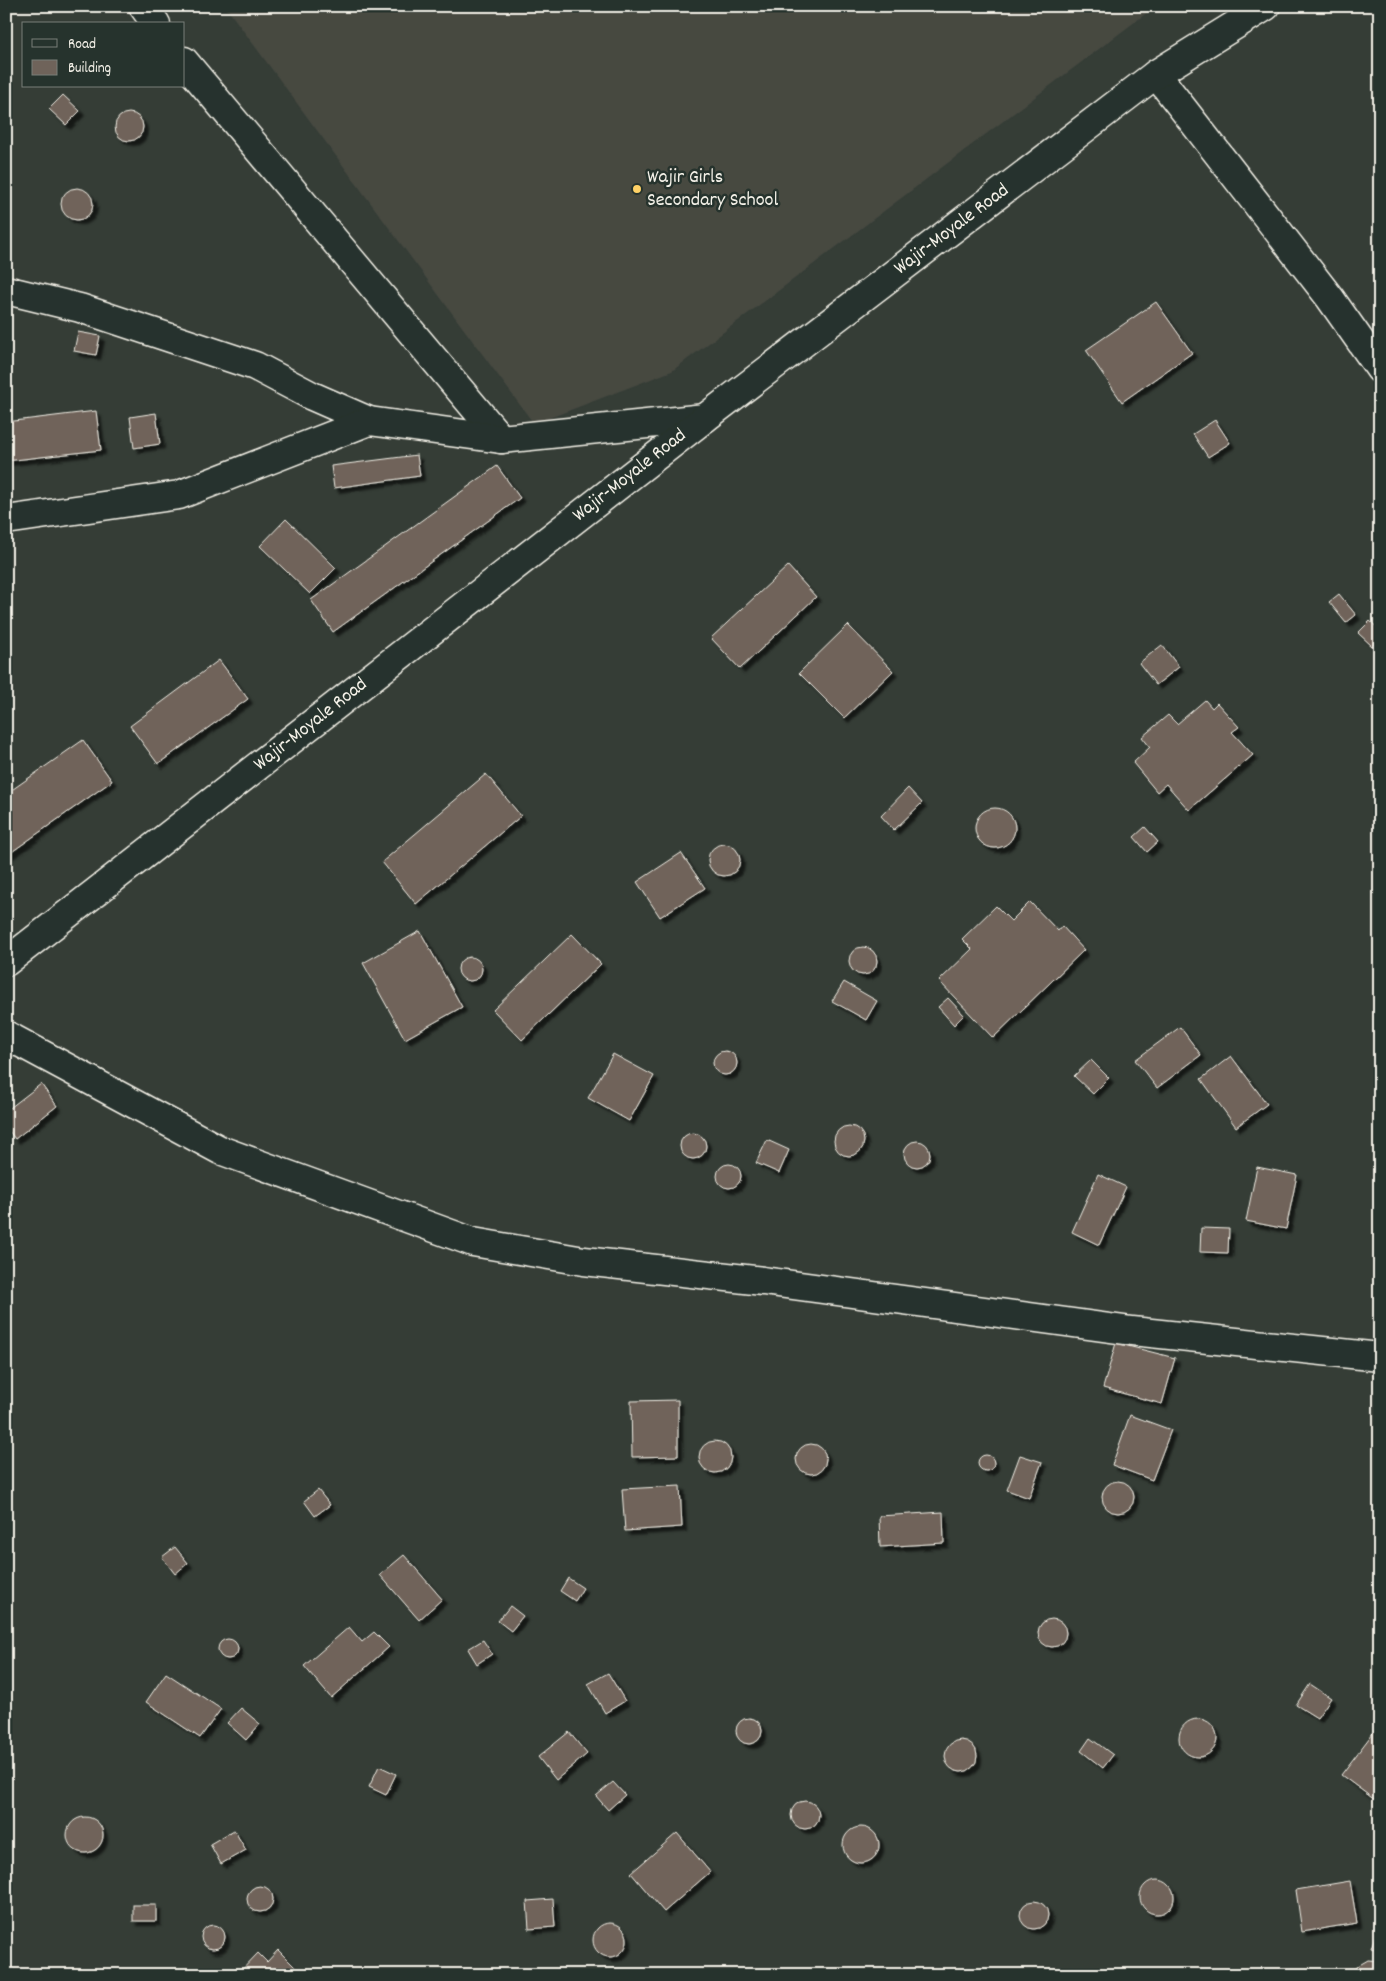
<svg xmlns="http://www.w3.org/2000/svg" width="1386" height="1981" viewBox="0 0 1386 1981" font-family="Dekko,sans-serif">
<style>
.built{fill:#464841}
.building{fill:#6f635a;stroke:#f4f1e8;filter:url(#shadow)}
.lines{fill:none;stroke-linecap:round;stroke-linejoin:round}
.street-casing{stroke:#f4f1e8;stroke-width:31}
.secondary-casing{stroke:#f4f1e8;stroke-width:31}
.street{stroke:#26332d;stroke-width:28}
.secondary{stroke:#26332d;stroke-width:28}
.poi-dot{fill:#ffd166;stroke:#26332d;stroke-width:2}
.labels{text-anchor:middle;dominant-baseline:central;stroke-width:5;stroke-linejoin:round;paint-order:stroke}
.poi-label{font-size:20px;fill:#f4f1e8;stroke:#26332d;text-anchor:start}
.street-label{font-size:20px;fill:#f4f1e8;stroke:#26332d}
</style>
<defs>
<filter id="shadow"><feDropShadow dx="4.5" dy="4.5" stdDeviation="1" flood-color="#0009"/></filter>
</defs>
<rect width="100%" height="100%" fill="#353d36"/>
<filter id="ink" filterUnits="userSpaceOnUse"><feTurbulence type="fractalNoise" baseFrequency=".02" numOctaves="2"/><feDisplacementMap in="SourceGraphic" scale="10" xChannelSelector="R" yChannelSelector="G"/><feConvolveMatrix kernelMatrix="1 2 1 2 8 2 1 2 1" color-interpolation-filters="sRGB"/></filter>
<g filter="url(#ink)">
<polygon class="built" points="225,6 1156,6 672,371 534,424"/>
<g class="building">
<polygon points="63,95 80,111 66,125 49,109"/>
<circle cx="129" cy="127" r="14"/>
<circle cx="77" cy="204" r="16"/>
<polygon points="1156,302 1192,353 1122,402 1086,350"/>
<polygon points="78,332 100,336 96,355 74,351"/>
<polygon points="96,411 101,450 6,461 6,422"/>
<polygon points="156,413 160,444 134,448 130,417"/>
<polygon points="1215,420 1230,443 1208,457 1193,434"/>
<polygon points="417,455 420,476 334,488 331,466"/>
<polygon points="497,466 520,498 333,632 311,600"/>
<polygon points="286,519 336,568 310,594 260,546"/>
<polygon points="788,566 816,597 740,669 711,638"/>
<polygon points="1339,594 1356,615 1346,623 1329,602"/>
<polygon points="1370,621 1380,630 1380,637 1372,646 1358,633"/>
<polygon points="848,625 893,671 844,718 799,673"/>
<polygon points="1162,645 1179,667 1156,685 1139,663"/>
<polygon points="219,660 248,699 158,764 130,726"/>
<polygon points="1205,700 1212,708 1217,703 1239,727 1232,732 1253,755 1189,810 1166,784 1157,792 1133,763 1150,747 1142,737 1168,715 1177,724"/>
<polygon points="83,740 112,781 6,856 6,794"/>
<polygon points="486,774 521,816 416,904 382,862"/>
<polygon points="908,788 922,803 894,830 881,816"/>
<circle cx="995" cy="828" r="20"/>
<polygon points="1145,827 1158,842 1147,852 1134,837"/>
<circle cx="724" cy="860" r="16"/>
<polygon points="681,853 705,888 660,917 637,882"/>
<polygon points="1030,902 1058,931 1062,926 1084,950 993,1038 939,981 972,949 962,939 996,906 1011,921"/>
<polygon points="420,931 462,1007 405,1039 363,963"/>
<polygon points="572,934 601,964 522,1040 493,1010"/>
<circle cx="863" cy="961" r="14"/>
<circle cx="470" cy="969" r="12"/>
<polygon points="844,982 877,1001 866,1020 832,1001"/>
<polygon points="948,998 964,1015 954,1025 938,1007"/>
<polygon points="1180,1027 1201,1055 1157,1088 1135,1060"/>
<circle cx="725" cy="1063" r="12"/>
<polygon points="613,1054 654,1076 629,1121 588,1098"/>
<polygon points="1231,1056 1267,1104 1236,1127 1201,1079"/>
<polygon points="1091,1060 1109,1078 1093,1094 1074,1076"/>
<polygon points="41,1084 57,1106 15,1139 6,1127 6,1111"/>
<circle cx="849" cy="1141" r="15"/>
<circle cx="693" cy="1146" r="13"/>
<polygon points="767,1140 789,1150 779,1173 756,1163"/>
<circle cx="917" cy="1154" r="13"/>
<circle cx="729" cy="1176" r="12"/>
<polygon points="1257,1167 1297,1175 1286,1229 1246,1221"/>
<polygon points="1098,1174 1126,1187 1099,1245 1072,1232"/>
<polygon points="1201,1228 1229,1229 1228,1253 1200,1252"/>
<polygon points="1116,1343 1175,1358 1162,1404 1103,1388"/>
<polygon points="678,1400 678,1456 632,1457 631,1401"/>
<polygon points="1130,1415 1171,1430 1152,1480 1112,1465"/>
<circle cx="715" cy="1457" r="16"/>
<circle cx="811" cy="1459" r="15"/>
<polygon points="1020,1455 1042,1462 1029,1498 1007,1490"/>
<circle cx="986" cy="1463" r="8"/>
<circle cx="1118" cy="1497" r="16"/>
<polygon points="680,1486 682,1527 625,1531 622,1489"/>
<polygon points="318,1490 330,1505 315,1516 304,1501"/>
<polygon points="943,1512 944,1543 880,1547 879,1516"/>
<polygon points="175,1547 188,1563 175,1574 162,1557"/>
<polygon points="404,1555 442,1599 419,1620 380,1575"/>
<polygon points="568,1578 583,1588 575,1601 560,1591"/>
<polygon points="510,1606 523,1616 511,1631 498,1621"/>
<circle cx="1052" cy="1633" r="14"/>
<polygon points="349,1627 362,1642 374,1632 389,1647 331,1698 304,1666"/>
<circle cx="228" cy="1649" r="10"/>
<polygon points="483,1640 492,1654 477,1664 468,1649"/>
<polygon points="166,1673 221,1709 200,1738 146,1702"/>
<polygon points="608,1673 625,1701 605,1713 588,1684"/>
<polygon points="1310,1684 1331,1698 1317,1718 1296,1705"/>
<polygon points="241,1708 260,1724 246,1740 227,1723"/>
<circle cx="749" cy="1731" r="13"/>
<circle cx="1198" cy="1738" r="19"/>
<polygon points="1376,1729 1380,1732 1380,1794 1375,1800 1341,1775"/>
<polygon points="569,1732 587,1754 556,1780 538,1757"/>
<polygon points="1090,1738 1113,1755 1103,1768 1081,1751"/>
<circle cx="961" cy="1756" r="16"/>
<polygon points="379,1766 396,1774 386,1795 369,1787"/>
<polygon points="613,1782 625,1795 608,1810 596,1796"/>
<circle cx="805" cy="1815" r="14"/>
<circle cx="85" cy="1835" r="18"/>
<circle cx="861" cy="1845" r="18"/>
<polygon points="234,1830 246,1850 221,1864 210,1844"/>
<polygon points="677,1833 710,1872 664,1912 631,1873"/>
<circle cx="1157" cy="1897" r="17"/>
<polygon points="1350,1881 1357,1923 1302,1932 1296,1890"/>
<circle cx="260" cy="1899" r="13"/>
<polygon points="553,1899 555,1927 529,1929 527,1901"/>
<circle cx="1034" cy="1915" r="14"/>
<rect x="133" y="1905" width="23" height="16"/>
<polygon points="1380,1922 1380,1951 1371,1948"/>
<circle cx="610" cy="1940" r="17"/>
<circle cx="213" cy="1937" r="12"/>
<polygon points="278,1950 302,1974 301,1975 237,1975 258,1953 267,1962"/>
<polygon points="1368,1960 1380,1961 1380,1975 1351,1975 1356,1967"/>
</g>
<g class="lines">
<defs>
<g id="street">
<polyline points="143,6 156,24"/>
<polyline points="184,61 501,439"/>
<polyline points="1156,74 1330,298 1380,369"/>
<polyline points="6,290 80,308 255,366 312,396 369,421"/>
<polyline points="6,520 179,495 369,421 501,439 705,418"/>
<polyline points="6,1035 220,1150 473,1242 584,1261 763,1281 1132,1331 1380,1357"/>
</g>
<polyline id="secondary" points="6,962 705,418 1156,74 1266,6"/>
</defs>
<use href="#street" class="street-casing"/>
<use href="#secondary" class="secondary-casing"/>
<use href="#street" class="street"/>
<use href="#secondary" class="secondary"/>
</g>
</g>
<circle class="poi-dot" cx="637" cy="189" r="5"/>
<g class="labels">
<g class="poi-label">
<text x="647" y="178">Wajir Girls<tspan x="647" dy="23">Secondary School</tspan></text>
</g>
<g class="street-label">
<text transform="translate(952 230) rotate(-37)">Wajir-Moyale Road</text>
<text transform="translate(630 476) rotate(-38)">Wajir-Moyale Road</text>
<text transform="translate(311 725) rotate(-38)">Wajir-Moyale Road</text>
</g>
</g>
<rect width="1386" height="1981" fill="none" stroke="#26332d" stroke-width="25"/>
<rect x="12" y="12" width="1361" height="1956" fill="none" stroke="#f4f1e8" stroke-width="2" filter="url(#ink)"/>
<rect x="22" y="22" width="162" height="65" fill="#26332d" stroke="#787f78"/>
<rect x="32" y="39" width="25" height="8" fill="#26332d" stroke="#787f78"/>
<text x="68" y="48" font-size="15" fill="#f4f1e8">Road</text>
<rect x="32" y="60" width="25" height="15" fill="#6f635a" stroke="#787f78"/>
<text x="68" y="72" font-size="15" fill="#f4f1e8">Building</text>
</svg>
